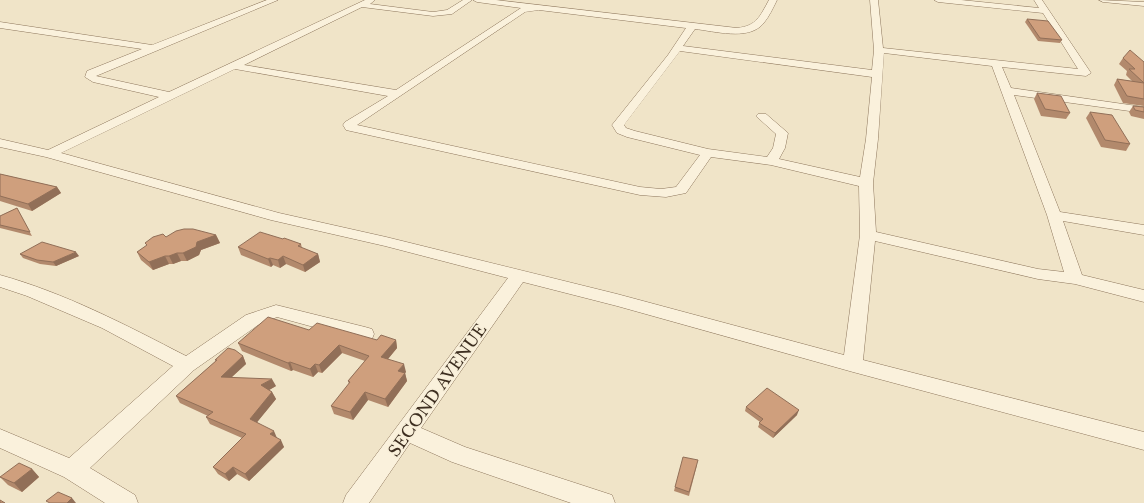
<svg xmlns="http://www.w3.org/2000/svg" width="1144" height="503" viewBox="0 0 1144 503" font-family="'Libre Baskerville',serif">
<style>
.lines{fill:none;stroke-linecap:round;stroke-linejoin:round}
.minor-casing{stroke:#8d765c;stroke-width:1}
.minor{fill:#faf1dc;fill-rule:evenodd}
.wall{fill:#b2896c}
.shaded-wall{fill:#916f58}
.building{fill:#cf9f7d;stroke:#916f58}
.labels{text-anchor:middle;dominant-baseline:central;stroke-width:3;stroke-linejoin:round;paint-order:stroke}
.near-street-label{font-size:16px;fill:#3d2e20;stroke:#f7eed8}
</style>
<rect width="100%" height="100%" fill="#f0e4c8"/>
<g class="lines">
<defs>
<g id="minor">
<path d="M267,0H278L96,76L169,92L365,0H375L370,4L433,12L447,10L463,0H472L452,14L433,16L362,7L244,65L396,90L521,8L477,2L473,0H496L737,28C757,26 760,16 769,0H777C773,8 769,17 763,24C748,41 714,31 695,29L683,46L872,70L874,50L870,0H878L883,48L1078,69L1043,13L938,2L934,0H961L1039,8L1034,0H1042L1091,73L1086,76L1002,67L1011,88L1144,107V113L1014,95L1060,212L1144,225V235L1063,221L1082,275L1144,290V302L1075,284L1038,279L875,241L863,360L1144,432V450L853,372L617,306L523,282L421,428L465,447L612,495L615,503H571L452,462L410,443L369,503H343L346,495L508,278L385,246L271,220L46,157L0,147V139L48,150L159,97L93,82L85,77L87,71L142,49L0,28V22L152,45ZM539,10L686,28L668,55L612,125L617,133L627,137L700,155L676,187L661,189L640,187L357,125L525,12ZM680,51L872,77L866,139L860,177L779,159L785,148L788,133L766,114H758L756,116L776,134L773,148L767,157L708,149L635,131L626,128L624,125ZM884,53L992,66L1047,215L1064,272L1038,269L876,232L873,183L878,139ZM235,69L388,96L345,122L343,125L346,130L640,195L666,197L686,193L711,157L771,165L859,186L860,235L844,355L617,294L386,237L279,213L61,153Z"/>
<polygon points="1099,0 1144,2 1144,6 1103,2"/>
<path d="M0,275C65,293 126,325 186,356L246,315L276,305L365,327L372,329L374,334L372,339L365,341L277,317L258,325L194,370L90,468L135,495L138,503H105L64,477L0,448V429L69,458L173,366L102,328L27,296L0,287Z"/>
</g>
</defs>
<use href="#minor" class="minor-casing"/>
<use href="#minor" class="minor"/>
</g>
<g class="wall">
<polygon points="1027,19 1062,40 1060,43 1038,41 1025,22"/>
<polygon points="1123,58 1144,62 1144,106 1123,103 1114,85 1117,79 1132,81 1126,75 1127,71 1119,64"/>
<polygon points="1037,93 1070,113 1066,119 1041,116 1034,99"/>
<polygon points="1133,106 1144,107 1144,119 1131,116 1129,112"/>
<polygon points="1090,112 1130,144 1126,151 1101,147 1086,118"/>
<polygon points="0,174 57,187 61,193 32,211 0,201"/>
<polygon points="17,208 19,212 32,236 0,228 0,216"/>
<polygon points="216,235 220,243 201,250 199,255 187,261 181,261 173,264 169,264 153,270 141,260 137,252 147,246 145,243 166,237"/>
<polygon points="301,244 302,248 318,254 320,262 305,272 286,264 280,268 273,265 271,267 241,255 238,247"/>
<polygon points="20,254 79,256 56,266 40,264 23,258"/>
<polygon points="309,330 377,340 396,340 397,348 388,359 406,372 405,373 407,381 388,407 368,400 353,420 334,414 331,406 349,384 348,381 365,361 342,353 322,373 318,372 313,377 293,370 291,371 242,351 238,343"/>
<polygon points="243,356 246,364 232,377 276,386 269,390 272,392 276,399 257,422 277,438 284,447 249,481 237,474 229,481 218,474 213,467 242,438 210,424 206,417 208,416 180,403 176,396 216,361 215,360"/>
<polygon points="746,407 797,415 773,438 758,427 760,422 745,411"/>
<polygon points="697,465 689,496 674,491 675,487"/>
<polygon points="32,469 39,477 22,492 8,485 0,477"/>
</g>
<g class="shaded-wall">
<polygon points="57,187 61,193 32,211 28,204"/>
<polygon points="216,235 220,243 201,250 199,255 187,261 183,253 197,242"/>
<polygon points="76,252 79,256 56,266 53,262"/>
<polygon points="177,253 181,261 173,264 169,256"/>
<polygon points="318,254 320,262 305,272 303,265"/>
<polygon points="165,256 169,264 153,270 149,262"/>
<polygon points="283,256 286,264 280,268 278,260"/>
<polygon points="270,258 273,265 271,267 268,259"/>
<polygon points="396,340 397,348 383,365 381,357"/>
<polygon points="339,345 342,353 322,373 319,365"/>
<polygon points="243,356 246,364 224,384 221,377"/>
<polygon points="290,362 293,370 291,371 288,363"/>
<polygon points="315,364 318,372 313,377 310,369"/>
<polygon points="404,364 406,372 400,379 398,371"/>
<polygon points="405,373 407,381 388,407 385,399"/>
<polygon points="272,379 276,386 264,393 261,385"/>
<polygon points="272,392 276,399 254,426 250,419"/>
<polygon points="365,392 368,400 353,420 350,412"/>
<polygon points="799,410 797,415 773,438 775,433"/>
<polygon points="274,431 277,438 270,434"/>
<polygon points="281,440 284,447 249,481 245,474"/>
<polygon points="233,467 237,474 229,481 225,474"/>
<polygon points="32,469 39,477 22,492 14,483"/>
<polygon points="72,498 76,503 67,503"/>
</g>
<g class="building">
<polygon points="1027,19 1048,21 1062,40 1040,38"/>
<polygon points="1130,50 1144,62 1144,99 1127,96 1117,79 1144,83 1129,69 1135,69 1123,58"/>
<polygon points="1037,93 1061,96 1070,113 1045,109"/>
<polygon points="1133,106 1144,107 1144,112 1135,110"/>
<polygon points="1090,112 1112,115 1130,144 1105,140"/>
<polygon points="0,174 57,187 28,204 0,196"/>
<polygon points="17,208 30,232 0,225 0,216"/>
<polygon points="184,229 193,229 216,235 197,242 196,247 183,253 177,253 169,256 165,256 149,262 137,252 147,245 145,243 153,237 163,234 166,237 176,231"/>
<polygon points="260,232 283,239 284,238 301,244 298,246 318,254 303,265 283,256 278,260 270,258 268,259 238,247"/>
<polygon points="42,242 76,252 53,262 37,260 20,254"/>
<polygon points="268,317 309,330 317,323 377,340 381,335 396,340 381,357 404,364 398,371 405,373 385,399 365,392 350,412 331,406 350,382 348,381 369,356 339,345 319,365 315,364 310,369 290,362 288,363 238,343"/>
<polygon points="228,348 235,350 243,356 221,377 272,379 261,385 272,392 250,419 274,431 270,434 281,440 245,474 233,467 225,474 213,467 246,434 206,417 213,412 176,396 217,360 215,360"/>
<polygon points="767,388 799,410 775,433 759,423 763,419 746,407"/>
<polygon points="683,457 698,460 689,492 675,487"/>
<polygon points="19,463 32,469 14,483 0,477"/>
<polygon points="58,492 72,498 67,503 50,503 46,501"/>
<polygon points="0,500 5,503 0,503"/>
</g>
<g class="labels">
<g class="near-street-label">
<text transform="translate(437 390) rotate(-55)">SECOND AVENUE</text>
</g>
</g>
</svg>
